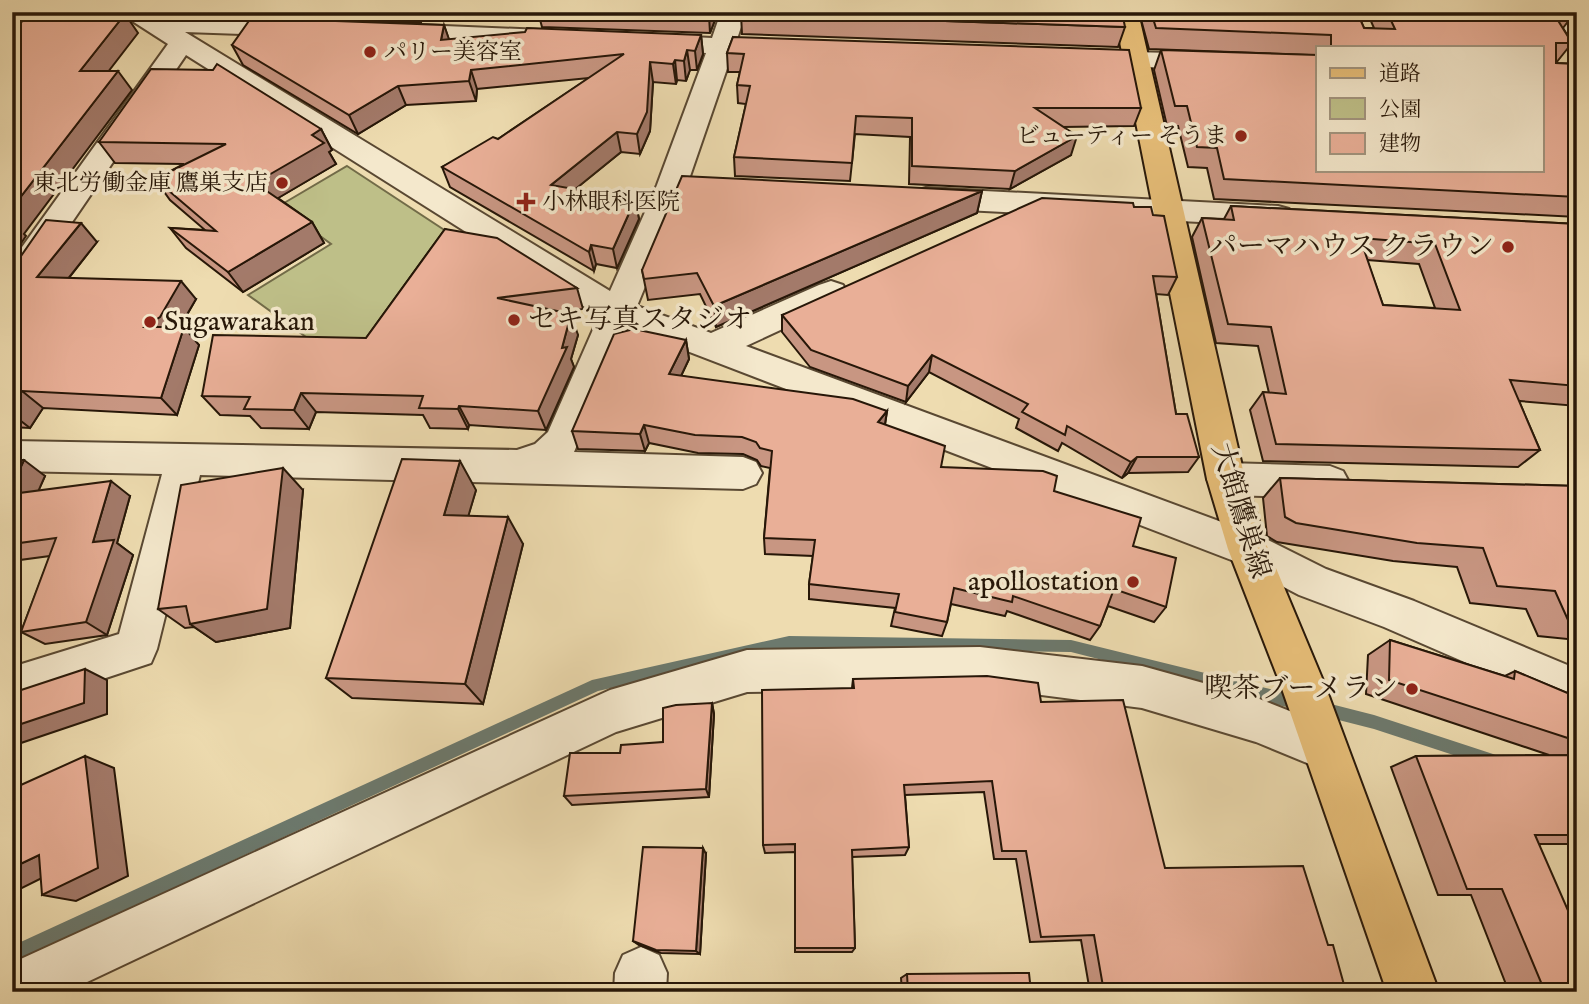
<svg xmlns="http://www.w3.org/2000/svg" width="1589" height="1004" viewBox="0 0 1589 1004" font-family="'IM FELL English','Noto Serif JP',serif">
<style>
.green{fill:#bebf88;stroke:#726b48;stroke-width:2}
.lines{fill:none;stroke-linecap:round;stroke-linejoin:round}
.stream{fill:#6c796d;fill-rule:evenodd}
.minor-casing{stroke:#594832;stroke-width:4}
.major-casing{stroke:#271708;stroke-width:4}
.minor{fill:#f4e8cc;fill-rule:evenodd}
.major{fill:#e7be78;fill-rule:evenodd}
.wall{fill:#c89682;stroke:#271708;stroke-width:2;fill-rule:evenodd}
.shaded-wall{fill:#a37a6a;stroke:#271708;stroke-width:2}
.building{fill:#e9af97;stroke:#271708;stroke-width:2;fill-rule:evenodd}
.poi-dot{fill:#8f2418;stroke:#f4e8cc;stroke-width:2.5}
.labels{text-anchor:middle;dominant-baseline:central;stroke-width:7;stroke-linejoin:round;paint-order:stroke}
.far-poi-label{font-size:23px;fill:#271708;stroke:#f4e8cc;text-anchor:start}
.poi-label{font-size:28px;fill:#271708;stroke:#f4e8cc;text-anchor:end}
.street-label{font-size:28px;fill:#271708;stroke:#f4e8cc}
</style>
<rect width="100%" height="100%" fill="#eedcb0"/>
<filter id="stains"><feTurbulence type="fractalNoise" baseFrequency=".00286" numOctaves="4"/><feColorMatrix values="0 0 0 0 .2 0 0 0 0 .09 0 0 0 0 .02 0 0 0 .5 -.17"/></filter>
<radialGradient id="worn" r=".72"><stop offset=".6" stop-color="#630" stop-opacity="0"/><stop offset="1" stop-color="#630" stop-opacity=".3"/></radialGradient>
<g class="green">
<polygon points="347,166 458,239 375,348 328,353 248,295 331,244 279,206"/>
<polygon points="864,986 865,992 700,992"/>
</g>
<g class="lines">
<g class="stream">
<polygon points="789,636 1071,640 1302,697 1307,699 1309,704 1307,709 1302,711 1071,652 789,648 598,691 12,963 12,946 592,680"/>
<polygon points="1319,701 1374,715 1493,754 1498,756 1500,761 1498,766 1493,768 1374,729 1319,715 1314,713 1312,708 1314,703"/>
</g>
<defs>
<g id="minor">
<polygon points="12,12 77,13 86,16 90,21 86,26 77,29 12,27"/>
<polygon points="123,12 307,23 311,28 307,33 298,36 185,32 610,291 657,185 706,53 643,48 639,43 643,38 652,35 712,38 721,12 746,12 737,39 789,44 793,49 789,54 780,57 732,54 687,185 637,306 711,333 819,285 831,281 843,285 847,293 843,301 746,346 1262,537 1326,569 1414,601 1577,669 1577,711 1384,627 1299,595 1234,561 627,328 574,452 743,457 756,462 762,473 756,484 743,489 200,475 157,649 151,663 12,709 12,667 119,634 162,474 12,471 12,441 517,450 535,444 548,432 599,316 186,55 23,294 12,298 12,261 168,44 126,17"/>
<polygon points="1549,12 1574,12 1577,15 1577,40 1568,37"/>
<polygon points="396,24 543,30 552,33 556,38 552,43 543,46 387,37 383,32 387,27"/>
<polygon points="1096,51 1318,57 1318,73 1087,65 1083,59 1087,53"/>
<polygon points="926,188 1278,206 1289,209 1293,216 1289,223 1278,226 926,208 915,205 911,198 915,191"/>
<polygon points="1226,463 1330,466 1343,471 1349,482 1343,493 1330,498 1226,495 1213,490 1207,479 1213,468"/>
<polygon points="980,647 1142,666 1257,698 1340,731 1347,747 1340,763 1324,770 1256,742 1142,708 980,687 747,692 616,732 66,992 12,992 12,963 610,690 747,650"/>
<polygon points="641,947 659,955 667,973 666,992 614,992 615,973 623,955"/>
</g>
<polygon id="major" points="1114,12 1138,12 1245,479 1268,549 1324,683 1439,992 1387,992 1280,683 1228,549 1207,479"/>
</defs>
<use href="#minor" class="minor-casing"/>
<use href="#major" class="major-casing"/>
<use href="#minor" class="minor"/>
<use href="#major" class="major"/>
</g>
<g class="wall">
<polygon points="198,12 219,12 211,15 201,15"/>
<polygon points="272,12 422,12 421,23 274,18"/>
<polygon points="538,12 718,12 710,33 542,27"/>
<path d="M1139,12H1357L1364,28H1374L1367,12H1572L1573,15L1563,28L1572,43L1556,63L1577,64V217L1214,199L1207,168L1188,167L1178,126H1167L1154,70L1161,50L1309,55L1149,49ZM1318,47H1542L1318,170Z"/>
<polygon points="741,14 1125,27 1118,47 742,34"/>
<polygon points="444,25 449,40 701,35 703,54 697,70 690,70 686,81 677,80 676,84 653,82 650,131 640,154 621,152 575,189 635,200 639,219 617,268 596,264 594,271 450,187 442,167 498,139 589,78 477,89 476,101 406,105 358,134 243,65 232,45"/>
<polygon points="733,37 1141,108 1134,126 1062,127 1071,155 1010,189 909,184 910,137 855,134 850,181 735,176 734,157 746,104 738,103 737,85 740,72 728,72 727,53"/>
<polygon points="321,129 332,150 329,152 336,164 278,198 312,222 324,243 243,292 186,248 170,228 205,230 170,200 155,179 184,164 115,163 99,142"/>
<polygon points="982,191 977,213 716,327 700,294 648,300 642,270"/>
<path d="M1231,206L1577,224V406L1519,401L1540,450L1518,467L1263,461L1250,410L1263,392L1269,393L1258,346L1216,343L1192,237L1202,218L1224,219ZM1367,260L1419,264L1435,308L1383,305Z"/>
<polygon points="1134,207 1177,277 1168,295 1156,294 1176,414 1199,457 1188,472 1128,473 1122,478 1062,443 1058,451 1016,428 1019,419 929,372 906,402 810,367 782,332 782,315"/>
<polygon points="445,229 577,288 583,309 560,312 578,335 571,359 574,367 546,430 469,425 468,429 430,428 423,415 316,412 309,429 261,428 250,416 220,415 202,396 366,338"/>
<polygon points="97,242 69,278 196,299 180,327 199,345 177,415 43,408 30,428 12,427 12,269"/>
<polygon points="686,340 689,359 681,376 887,411 885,425 941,467 1054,491 1133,546 1166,607 1154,622 1108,606 1100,626 1090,640 1007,611 1005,616 951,604 947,622 942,636 891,626 895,608 809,599 809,584 813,556 765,554 764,538 770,468 761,466 757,460 743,454 698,453 649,443 645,451 578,449 572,431"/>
<polygon points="12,460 45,476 38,491 130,496 117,543 133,555 107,635 45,644 21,632 50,556 12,561"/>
<polygon points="1280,478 1577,486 1577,640 1538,636 1526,609 1470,603 1457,567 1393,561 1277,542 1267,536 1263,498"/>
<polygon points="303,490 290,628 216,642 194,627 185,628 158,609"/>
<polygon points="476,490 468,516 523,544 483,704 352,698 326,678"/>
<polygon points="1390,640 1505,676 1515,671 1567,693 1577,689 1577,844 1539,844 1577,992 1509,992 1471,895 1438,895 1391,767 1416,756 1549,755 1366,694 1368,655"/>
<polygon points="853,679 1041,702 1165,868 1328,945 1346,992 1090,992 1081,940 1030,942 1016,859 994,859 984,792 905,795 909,847 905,855 852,857 855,948 852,952 795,952 795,852 765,853 763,845 852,688"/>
<polygon points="712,703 714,714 709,797 572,805 564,796 620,753 663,742"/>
<polygon points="706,854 700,954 661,953 639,945 633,941"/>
<polygon points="907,974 1031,992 902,992 901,978"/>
</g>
<g class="shaded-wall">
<polygon points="417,12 422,12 421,23"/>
<polygon points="710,12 718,12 710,33 709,15"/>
<polygon points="125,14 138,33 94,90 80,71"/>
<polygon points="444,25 451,45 441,40"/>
<polygon points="701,35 703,54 697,70 695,51"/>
<polygon points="687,50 690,70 686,81 684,61"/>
<polygon points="675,60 677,80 676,84 673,64"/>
<polygon points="650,62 653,82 650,131 640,154 637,134"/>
<polygon points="471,70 477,89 476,101 469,81"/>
<polygon points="118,71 132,90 24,234 26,236 12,257 12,208"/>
<polygon points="398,86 406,105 358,134 349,115"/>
<polygon points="321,129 332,150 329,152 336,164 268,204 255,183 312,135"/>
<polygon points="617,132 621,152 557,204 551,185"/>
<polygon points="1077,136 1071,155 1010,189 1015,171"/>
<polygon points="982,191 977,213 716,327 714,306"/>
<polygon points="635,200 639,219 617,268 613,249"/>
<polygon points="312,222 324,243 243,292 228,272"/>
<polygon points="81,223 97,242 55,295 37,277"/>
<polygon points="591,245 596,264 594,271 589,252"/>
<polygon points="181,281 196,299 175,335 145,327"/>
<polygon points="571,314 578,335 571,359 574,367 546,430 538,411 562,348"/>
<polygon points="184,327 199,345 177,415 161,398"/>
<polygon points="686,340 689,359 673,393 669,374"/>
<polygon points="932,355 929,372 906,402 908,386"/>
<polygon points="22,391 43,408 30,428 12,414 12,406"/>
<polygon points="301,393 316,412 309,429 294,410"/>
<polygon points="459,406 469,425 468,429 458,409"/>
<polygon points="887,411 884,430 878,422"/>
<polygon points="644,425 649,443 645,451 640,434"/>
<polygon points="1137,457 1128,473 1122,478 1131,462"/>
<polygon points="24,460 45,476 30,510 12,497 12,486"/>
<polygon points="460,461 476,490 461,541 444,515"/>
<polygon points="283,468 303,490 290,628 216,642 190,624"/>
<polygon points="111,481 130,496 117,543 133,555 107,635 86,622 93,542"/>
<polygon points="508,517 523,544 483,704 465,684"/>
<polygon points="85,669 107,680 107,714 12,746 12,727"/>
<polygon points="712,703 714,714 709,797 706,789"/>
<polygon points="85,756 114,768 128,876 76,901 42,895"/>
<polygon points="703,848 706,854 700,954 696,951"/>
<polygon points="39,855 72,863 12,893 12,868"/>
</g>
<g class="building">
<polygon points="29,12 125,14 80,71 118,71 12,208 12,35"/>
<polygon points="641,12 710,12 709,15"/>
<polygon points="741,12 1122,12 1125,27 741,14"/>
<polygon points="1151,12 1357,12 1364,28 1395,29 1387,12 1572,12 1573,15 1554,14 1572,43 1556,43 1556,63 1577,64 1577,197 1224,179 1217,148 1197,147 1187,106 1175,106 1161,50 1318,55 1318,170 1542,170 1542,47 1331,47 1331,35 1156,28"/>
<polygon points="251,18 444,25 441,40 525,32 527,28 701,35 695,51 687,50 684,61 675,60 673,64 650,62 647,112 637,134 617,132 551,185 635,200 613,249 591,245 589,252 442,167 493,137 498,139 624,54 471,70 469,81 398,86 349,115 232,45"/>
<polygon points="733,37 1129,50 1141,108 1035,108 1077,136 1015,171 912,166 912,118 856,116 852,163 734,157 750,86 737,85 744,54 727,53"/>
<polygon points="217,64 321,129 312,135 324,143 255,183 312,222 228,272 170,228 216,231 155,179 226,144 99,142 151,69 213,70"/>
<polygon points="682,176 982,191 714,306 697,273 644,279 642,270"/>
<polygon points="1042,198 1133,203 1134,207 1151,207 1153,215 1164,216 1177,277 1153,276 1176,414 1187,414 1199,457 1137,457 1131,462 1067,426 1065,435 1022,412 1028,404 932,355 908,386 811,350 782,315"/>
<path d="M1231,206L1577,224V386L1510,380L1540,450L1276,444L1263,392L1286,394L1271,327L1228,324L1202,218L1234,220ZM1360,238L1435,244L1460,310L1383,305Z"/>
<polygon points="46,220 81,223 37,277 181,281 160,317 145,327 184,327 161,398 22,391 12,406 12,269"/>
<polygon points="445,229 497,238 577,288 497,298 571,314 562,348 567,347 538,411 459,406 458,409 419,408 423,396 301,393 294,410 244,409 250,397 202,396 213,335 366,338"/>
<polygon points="634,329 686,340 669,374 853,399 887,411 878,422 945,446 941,467 1043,471 1057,476 1054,491 1141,518 1133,546 1176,558 1166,607 1114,589 1100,626 1013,596 1012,602 954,588 947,622 895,612 899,594 809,584 815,540 764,538 772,451 760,448 756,442 742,437 695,435 644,425 640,434 572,431 614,334"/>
<polygon points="402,459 460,461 444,515 508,517 465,684 326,678"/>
<polygon points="12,460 24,460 12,486"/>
<polygon points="283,468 267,609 190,624 186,606 158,609 181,485"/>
<polygon points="1280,478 1577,486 1577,621 1568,620 1555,591 1497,586 1483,548 1417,543 1296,523 1285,517"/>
<polygon points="111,481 93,542 114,540 86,622 21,632 56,538 12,544 12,494"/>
<polygon points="1390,640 1514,679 1515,671 1577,697 1577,741 1389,680"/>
<polygon points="85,669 84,703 12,727 12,693"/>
<polygon points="987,676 1038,683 1041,702 1123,700 1165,868 1303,866 1328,945 1333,945 1346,992 1104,992 1094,935 1041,937 1026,851 1002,851 992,781 904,785 909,847 852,850 855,948 795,948 795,844 763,845 762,690 854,688 853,679"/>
<polygon points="712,703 706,789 564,796 570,753 620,753 621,745 663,742 663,708 676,705"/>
<polygon points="1577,755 1577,835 1535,835 1577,931 1577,992 1545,992 1502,889 1467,889 1416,756"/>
<polygon points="85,756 98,868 42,895 39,855 12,868 12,789"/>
<polygon points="643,847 703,848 696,951 656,950 633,941"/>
<polygon points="1029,973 1031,992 908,992 907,974"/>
</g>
<g class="poi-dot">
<circle cx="370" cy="52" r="7"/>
<circle cx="1241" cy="136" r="7"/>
<circle cx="282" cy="183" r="7"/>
<path d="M522.5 191.5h7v7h7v7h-7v7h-7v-7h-7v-7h7z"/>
<circle cx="1508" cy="247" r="7"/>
<circle cx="514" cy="320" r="7"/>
<circle cx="150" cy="322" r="7"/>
<circle cx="1133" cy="582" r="7"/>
<circle cx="1412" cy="689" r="7"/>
</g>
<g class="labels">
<g class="far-poi-label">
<text x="384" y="52">パリー美容室</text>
<text x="1227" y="136" text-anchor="end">ビューティー そうま</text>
<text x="268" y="183" text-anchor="end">東北労働金庫 鷹巣支店</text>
<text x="542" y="202">小林眼科医院</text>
</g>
<g class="poi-label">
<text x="1494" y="247">パーマハウス クラウン</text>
<text x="528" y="320" text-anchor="start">セキ写真スタジオ</text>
<text x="164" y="322" text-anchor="start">Sugawarakan</text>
<text x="1119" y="582">apollostation</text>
<text x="1398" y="689">喫茶ブーメラン</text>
</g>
<g class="street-label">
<text transform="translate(1240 511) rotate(73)">大館鷹巣線</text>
</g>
</g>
<rect width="1589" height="1004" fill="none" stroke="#eedcb0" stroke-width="42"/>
<rect x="14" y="14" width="1561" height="976" fill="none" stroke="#271708" stroke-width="3.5"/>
<rect x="21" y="21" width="1547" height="962" fill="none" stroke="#271708" stroke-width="2"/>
<rect x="1316" y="46" width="228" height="126" fill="#f4e8cc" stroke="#a2947e" stroke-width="2"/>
<rect x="1330" y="68" width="35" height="10" fill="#e7be78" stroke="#a2947e" stroke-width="2"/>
<text x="1379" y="80" font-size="21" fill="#271708">道路</text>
<rect x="1330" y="98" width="35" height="21" fill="#bebf88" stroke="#a2947e" stroke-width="2"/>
<text x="1379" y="116" font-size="21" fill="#271708">公園</text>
<rect x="1330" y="133" width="35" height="21" fill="#e9af97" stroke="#a2947e" stroke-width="2"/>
<text x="1379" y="150" font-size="21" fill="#271708">建物</text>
<rect width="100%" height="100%" filter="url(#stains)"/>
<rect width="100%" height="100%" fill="url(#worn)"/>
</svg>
